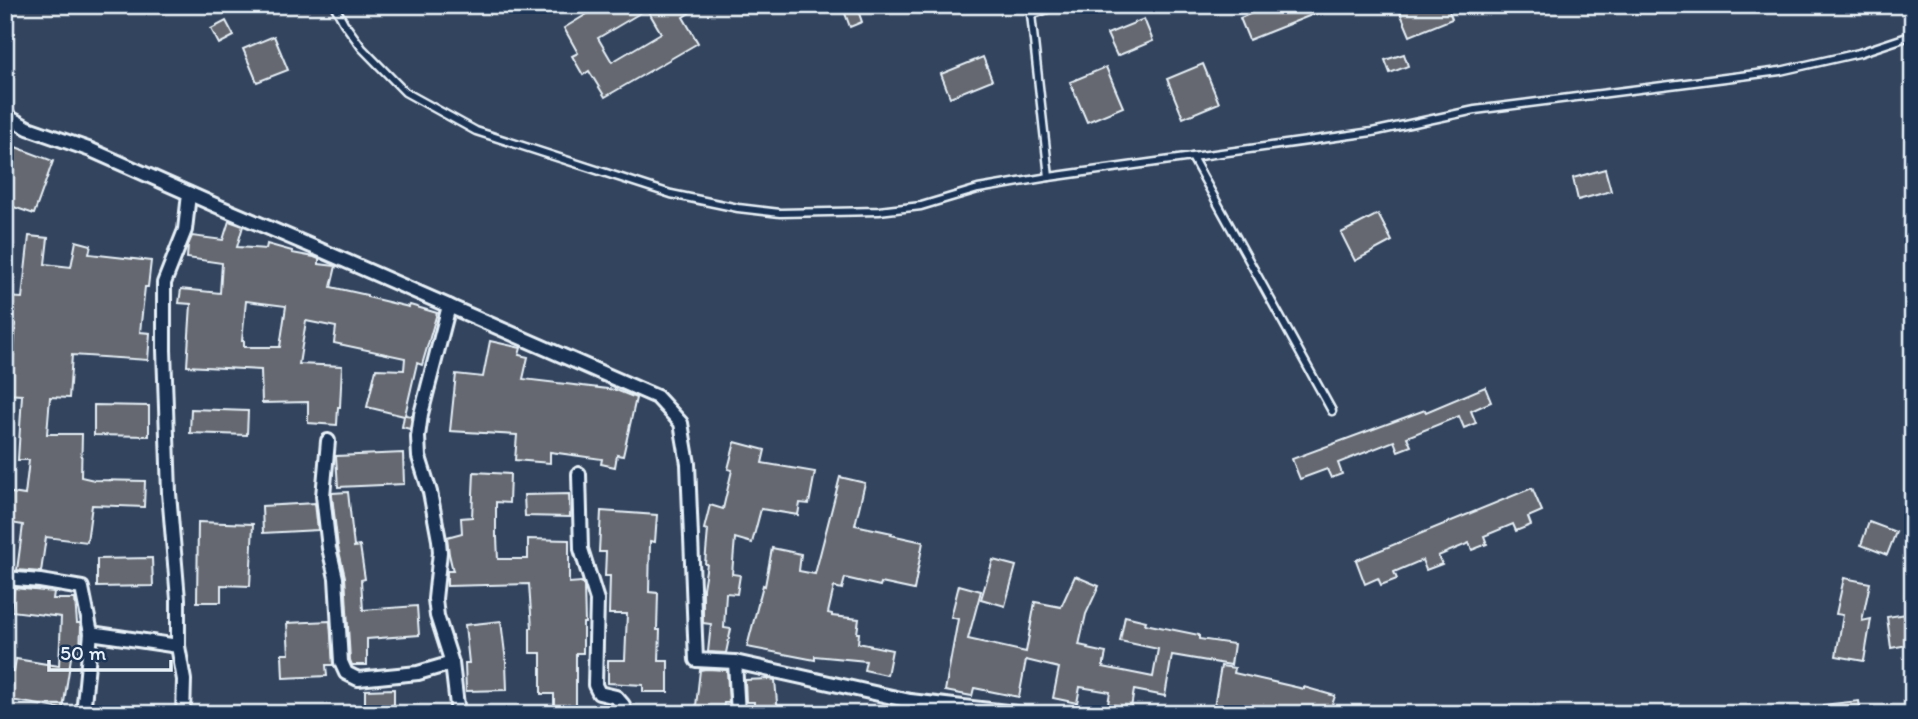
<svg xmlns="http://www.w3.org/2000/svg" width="1918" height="719" viewBox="0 0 1918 719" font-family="Itim,sans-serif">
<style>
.building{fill:#65686f;stroke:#e8f1f8;stroke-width:2;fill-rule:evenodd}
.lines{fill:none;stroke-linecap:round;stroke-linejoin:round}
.lane-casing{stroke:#e8f1f8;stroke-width:11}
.street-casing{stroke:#e8f1f8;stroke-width:18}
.lane{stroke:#1d3557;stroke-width:6}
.street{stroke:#1d3557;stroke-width:12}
</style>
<rect width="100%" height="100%" fill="#33445e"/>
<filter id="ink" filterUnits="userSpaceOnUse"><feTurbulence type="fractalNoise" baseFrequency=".0143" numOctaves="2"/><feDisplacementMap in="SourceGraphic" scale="14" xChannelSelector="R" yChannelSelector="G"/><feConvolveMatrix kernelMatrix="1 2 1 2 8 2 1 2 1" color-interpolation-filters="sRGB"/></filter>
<g filter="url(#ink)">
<g class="building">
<path d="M602,5H702L683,17L698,43L605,97L589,71L583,75L572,56L578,53L564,28ZM647,9L661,33L612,62L598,38Z"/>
<polygon points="842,5 856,5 862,22 850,27"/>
<polygon points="1271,5 1334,5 1334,6 1249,40 1240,18"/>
<polygon points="1397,5 1447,5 1452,19 1410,36"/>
<polygon points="1144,19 1153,41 1117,56 1107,34"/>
<polygon points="226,21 234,36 219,44 211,29"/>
<polygon points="274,36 288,70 257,82 243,49"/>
<polygon points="1404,54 1408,66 1390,73 1385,60"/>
<polygon points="983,57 992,80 950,97 941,74"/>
<polygon points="1203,64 1219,103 1183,118 1167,79"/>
<polygon points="1106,67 1123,107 1087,122 1070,82"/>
<polygon points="5,143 53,161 34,214 5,204"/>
<polygon points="1605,169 1611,191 1578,200 1573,178"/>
<polygon points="1378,214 1392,241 1355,261 1341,233"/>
<path d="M229,221L243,226L237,247L266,249L267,244L292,251V253L314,257L319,259V264L336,266L331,287L367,295V297L409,307L410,305L437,313L422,365L417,363L405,415L412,416L410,429L402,427L404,416L367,407L376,369L404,370L405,358L334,343L336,327L306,321L299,364L342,366L340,407H338L337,425L308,423V402L262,403L261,370L187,366L191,304L179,303L181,289L220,293L222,263L187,258L188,245L192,236L223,240ZM246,301L286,306L280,347H244V341H242Z"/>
<polygon points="29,236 48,238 45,264 71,267 76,241 91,245 89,254 151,261 148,287 145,287 140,332 150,333 148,360 72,355 69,398 50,397 47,434 82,434 81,477 94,480 145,481 144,507 92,505 87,542 46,537 41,572 17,570 23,525 5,522 5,492 25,495 29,460 18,460 22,395 5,394 5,380 11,380 16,324 5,323 5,297 22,298"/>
<polygon points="490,341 521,348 519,355 528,357 523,379 616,390 636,398 623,456 617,455 615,467 601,464 602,459 550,452 550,463 515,460 517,435 450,431 456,374 483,377"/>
<polygon points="1485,387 1491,402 1471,411 1476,423 1464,428 1459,416 1407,437 1411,446 1398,451 1394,441 1338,463 1342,474 1331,478 1327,469 1300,479 1292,459 1425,410 1426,412"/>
<polygon points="94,405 149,406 149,436 94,435"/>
<polygon points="191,409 248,411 247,435 190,433"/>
<polygon points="735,442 765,450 762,463 815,472 809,504 800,503 798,515 761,509 752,543 735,538 732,574 740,575 737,594 726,593 724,628 731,629 726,653 708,652 711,624 703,623 703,588 707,564 705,564 708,530 704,529 710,505 723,509 732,470 728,469"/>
<polygon points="403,453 404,484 338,487 336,456"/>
<polygon points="474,472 510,474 509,503 496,502 496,537 497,537 498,559 528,559 528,539 569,540 569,583 582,582 584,587 585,623 583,623 583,653 576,653 576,714 554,714 554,694 541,694 541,653 530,653 530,628 532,628 529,584 447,586 447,571 453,571 449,554 447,537 462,533 461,518 472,517"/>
<polygon points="840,477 865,483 855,525 892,533 891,535 923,542 914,590 881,583 880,586 845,578 842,589 834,587 828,613 832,614 832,616 859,619 857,633 859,633 858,643 892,650 887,675 864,670 866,661 815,656 815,660 747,647 763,585 765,586 772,548 801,554 799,571 815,574"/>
<polygon points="1532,488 1542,511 1528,517 1531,525 1516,531 1513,524 1484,536 1487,544 1472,550 1469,543 1438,556 1442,564 1426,570 1422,560 1394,572 1397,579 1381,585 1378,578 1365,584 1356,560"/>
<polygon points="348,492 354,547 360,546 365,579 361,580 363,610 417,606 419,635 367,639 367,665 352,665 350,660 345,577 338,547 332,496 332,493"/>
<polygon points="569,494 570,517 525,516 524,495"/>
<polygon points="315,503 318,530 263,533 262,506"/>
<polygon points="601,511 657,515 655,542 650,541 649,592 658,593 657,630 660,630 659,661 668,661 668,692 643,692 643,685 608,683 608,660 625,660 627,614 609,614 610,576 605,576 606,552 599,552"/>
<polygon points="198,522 253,524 250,586 221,585 221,602 197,602"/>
<polygon points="1869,522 1896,532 1887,555 1861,545"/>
<polygon points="152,558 153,586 97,587 97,559"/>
<polygon points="993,560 1016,566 1005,606 981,599"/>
<polygon points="1075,576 1099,586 1086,614 1079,645 1088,647 1087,649 1106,653 1103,667 1153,677 1158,649 1120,641 1125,616 1146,621 1145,624 1199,635 1199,639 1234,644 1231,665 1172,655 1165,696 1134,690 1131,708 1108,704 1110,692 1080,687 1077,703 1053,698 1059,668 1026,660 1019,697 974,688 972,696 945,691 958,619 951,617 959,585 981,591 968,639 1026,652 1035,602 1061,607"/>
<polygon points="1844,578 1870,583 1862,621 1871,619 1864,661 1836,656 1843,615 1836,614"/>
<polygon points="14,588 54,592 53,599 75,599 77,623 80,623 81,627 80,652 72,651 63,709 5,699 9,670 14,671 16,659 59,666 61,617 11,611"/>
<polygon points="1913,613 1913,644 1891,648 1887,617"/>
<polygon points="330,621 333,665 326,665 327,676 283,678 282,654 289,654 287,623"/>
<polygon points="501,621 506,662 507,690 466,691 465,663 469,663 465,625"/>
<polygon points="1221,666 1235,668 1234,673 1304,689 1304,687 1335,696 1329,714 1247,714 1214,707"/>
<polygon points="706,669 727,670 729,703 724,703 723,709 696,706 700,670"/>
<polygon points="769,679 775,680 778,714 754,714 754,702 746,702 745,680"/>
<polygon points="394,689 394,714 365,714 365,690"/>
<polygon points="1859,701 1861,714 1823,714 1823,705"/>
</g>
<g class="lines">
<defs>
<g id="lane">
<polyline points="334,5 344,23 362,48 405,92 476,131 671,194 738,208 780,213 879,211 921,206 978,189 1049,177 1372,132 1475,110 1780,71 1859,53 1913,35"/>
<polyline points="1030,5 1049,177"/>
<polyline points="1031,15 1058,5"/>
<polyline points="1192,157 1332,411"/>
</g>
<g id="street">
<polyline points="5,115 28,128 91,150 215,205 316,248 657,397 681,423 688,464 696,660 735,662 910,701 1025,714"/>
<polyline points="449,306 421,414 418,437 419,457 430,492 439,540 440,552 435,599 437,616 452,663 458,714"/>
<polyline points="328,441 323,496 329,548 336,578 341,662 346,673 358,679 418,673 452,663"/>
<polyline points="579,474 581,549 597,600 595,685 599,693 616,697 623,705 623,714"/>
<polyline points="5,578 40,581 82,588 91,633"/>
<polyline points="735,662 738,714"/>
<polyline points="83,714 91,633 178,646"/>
<polyline points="183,714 184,680 178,646 178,599 169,493 164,350 164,283 185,230 189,194"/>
</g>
</defs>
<use href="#lane" class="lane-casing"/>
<use href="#street" class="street-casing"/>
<use href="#lane" class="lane"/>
<use href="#street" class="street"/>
</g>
</g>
<rect width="1918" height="719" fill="none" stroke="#1d3557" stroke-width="28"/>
<rect x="14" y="14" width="1890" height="691" fill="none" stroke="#e8f1f8" stroke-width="2.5" filter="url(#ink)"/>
<path d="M49 660v10h122v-10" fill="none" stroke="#e8f1f8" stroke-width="3.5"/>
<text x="60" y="660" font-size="21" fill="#e8f1f8" stroke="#1d3557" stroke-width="5" paint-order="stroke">50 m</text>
</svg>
